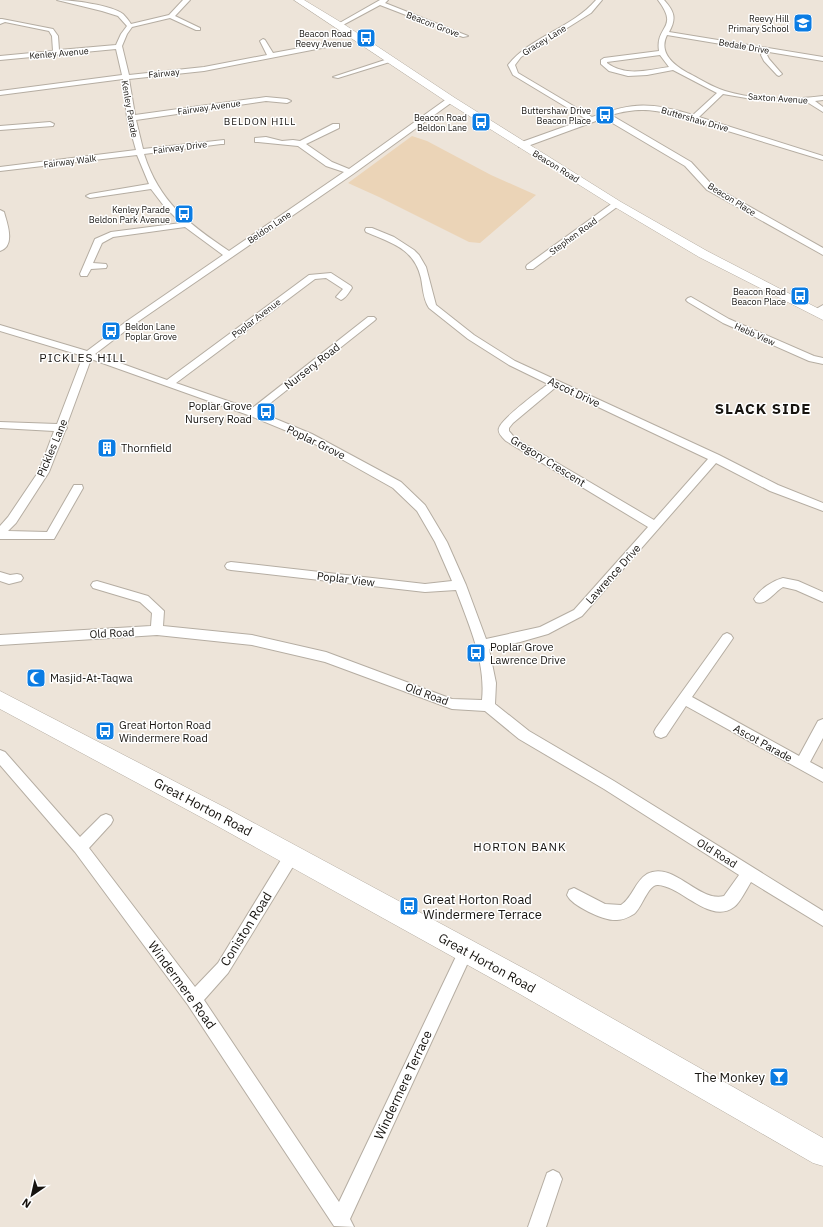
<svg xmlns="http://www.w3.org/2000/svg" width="823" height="1227" viewBox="0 0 823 1227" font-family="'IBM Plex Sans',sans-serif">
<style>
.green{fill:#ebd4b7}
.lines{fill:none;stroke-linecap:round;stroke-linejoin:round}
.street-casing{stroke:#b5ada2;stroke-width:2}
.secondary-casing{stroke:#b5ada2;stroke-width:1}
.primary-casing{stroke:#b5ada2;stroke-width:1}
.street{fill:#fff;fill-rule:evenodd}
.secondary{fill:#fff;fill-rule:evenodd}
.primary{fill:#fff;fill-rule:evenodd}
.labels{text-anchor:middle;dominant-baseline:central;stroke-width:3;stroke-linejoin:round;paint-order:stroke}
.far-poi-label{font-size:9px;fill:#16130f;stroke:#fff;text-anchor:end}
.far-street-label{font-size:9px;fill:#16130f;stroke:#fff}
.far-neighbourhood-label{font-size:10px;letter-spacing:1px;fill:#16130f;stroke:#fff}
.street-label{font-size:11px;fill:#16130f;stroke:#fff}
.poi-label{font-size:11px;fill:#16130f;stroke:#fff;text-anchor:start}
.neighbourhood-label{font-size:12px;letter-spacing:1px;fill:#16130f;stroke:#fff}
.near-street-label{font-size:13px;fill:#16130f;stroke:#fff}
.near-poi-label{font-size:13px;fill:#16130f;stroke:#fff;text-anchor:start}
.district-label{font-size:15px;font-weight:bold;letter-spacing:1px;fill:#16130f;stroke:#fff}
</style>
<rect width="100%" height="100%" fill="#ede4d9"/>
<polygon class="green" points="412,136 427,141 491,175 536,195 480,243 469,242 379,197 348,183"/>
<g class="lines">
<defs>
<g id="street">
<path d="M57,0C72,0 111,5 123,14C126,17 129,21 131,24L169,15L183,0H190L175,16L200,28V30H196L170,18L132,27L127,34L122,46L129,75L204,67L267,55L260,41L263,39L265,40L273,53L327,43L330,45L327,47L204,71L129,79L135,115L266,97L287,99L291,101L287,103L266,101L136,120L143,149L224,140V144H221L144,154C159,202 189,224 229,251L344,172L326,166L298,146L258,142H255V138L266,137L282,141L293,140L300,141L333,124H339V128L306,144L332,162L349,169L448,98H451L455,100L353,174L133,325L95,354L167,380L309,275L331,273L351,286L352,288C349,292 346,298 341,300L336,297L343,289L326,278L315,279L176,383L251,409L368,317H374L376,319L374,321L259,412L312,434L401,482L425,505L447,542L466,585L486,639L540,627L574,610L648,527L506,441C503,438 497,433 499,428C502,418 538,392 548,384L509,365L468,339L429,308C423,299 423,288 421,278C414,248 391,243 366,232L365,230L366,228H372L394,237L414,250L419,255L426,267L436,305L474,335L515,361L719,455L778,485L823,503V511L770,491L716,463L582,616L548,634L520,642L489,649L496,683L495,704L529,731L614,781L823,911V926L751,882C747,888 740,903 734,907C710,925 681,886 658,885C648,884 642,908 634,914C629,917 623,920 617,920C604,921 572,906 567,895L569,890L574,888L605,904L621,905C633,897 635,881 647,874C673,860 699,903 724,896L739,875L604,789L519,739L485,711L452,709L325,662L252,645L157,635L0,645V635L151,626L152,613L140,602L93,588L91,585L93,582L97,581L148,596L164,611L163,626L252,635L326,652L452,699L482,700C486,662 469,625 456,590L425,592L231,570L227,569L225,566L227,563L231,562L425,584L452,581L435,542L417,511L393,488L304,438L248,415L91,359L66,427L67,428L65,431L49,472L16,523L8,531L47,532L74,485H82L83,488L54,539H0V526L8,517L39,471L54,431L0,428V422L57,424L83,356L0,331V325L87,351L127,321L223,255L185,227L113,237L102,243L93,263L106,264L107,266L106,268L91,269L87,276H81L80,274L95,239L111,232L181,223L164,206L151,189L90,198L86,196L90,194L149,184L137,155L0,171V167L136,150L127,118L123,79L0,95V91L122,75L116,49L0,60V56L53,51L52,36L49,31L5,22L0,24V19H2L53,29L58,36L59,50L116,45L121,34L127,26L118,16L102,11ZM556,387L708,459L654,520L525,444L514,437L509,431V428L513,423Z"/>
<polygon points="380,0 388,0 385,3 468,36 463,37 380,5 341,26 336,25"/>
<path d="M596,0H602L591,13L521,57L515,65L518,73L592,117C634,102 650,102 693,115L717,93L673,70L647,75L628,76L609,71L601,64V60L604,58L659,51C655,25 680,29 658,0H664C674,11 677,18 669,32L823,57V61L769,52L767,55L769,59L782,74L779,76L777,75L764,61L761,55L763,51L667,35C658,53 674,65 688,73C700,79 712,87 725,91C755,100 792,100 823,96V100L815,101L823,107V112L807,102L758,100L723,94L699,117L823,156V160L675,115C650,109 636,108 611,115L691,162L713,186L823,248V255L707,190L685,166L604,118L525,147H519V143L586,119L513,75L508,65C530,37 572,28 596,0ZM660,55L669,67C648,70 626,77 607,63V62Z"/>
<polygon points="391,58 394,60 393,61 338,78 333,77"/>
<polygon points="50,122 54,124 53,126 0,130 0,126"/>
<polygon points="614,202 617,202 621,204 533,269 527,269 526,267 527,265"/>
<path d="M0,210L4,212C7,223 16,246 0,251Z"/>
<polygon points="691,297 729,319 814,356 823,358 823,364 809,361 723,323 688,302 686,300 688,298"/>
<polygon points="823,305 823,312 816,315 813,314 811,312"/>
<polygon points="0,572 10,575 17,574 21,575 23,578 21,581 9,584 0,581"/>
<path d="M783,578L798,581L823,592V602L796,590L783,587C774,592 766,606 756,602L754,599C760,589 772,581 783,578Z"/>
<polygon points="727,633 731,635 733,638 731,641 692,697 799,756 818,721 823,719 823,738 810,762 823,769 823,782 686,706 666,736 661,738 656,736 654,732 656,728 723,635"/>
<polygon points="0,750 5,752 80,837 101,816 106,814 111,816 113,820 111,824 89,848 195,987 218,963 287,850 292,848 297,850 299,855 297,860 228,973 204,1000 339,1202 461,946 466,944 471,946 474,951 471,956 350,1219 354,1227 334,1226 188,1005 75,852 0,765"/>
<polygon points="553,1170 559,1173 562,1179 546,1227 528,1227 547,1173"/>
</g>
<polygon id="secondary" points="294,0 304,0 342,23 455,98 621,202 707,251 823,311 823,320 699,257 613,206 447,102"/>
<polygon id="primary" points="0,691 226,808 536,975 823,1138 823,1166 813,1163 518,993 210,822 0,709"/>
</defs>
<use href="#street" class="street-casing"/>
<use href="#secondary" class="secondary-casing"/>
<use href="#primary" class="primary-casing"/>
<use href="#street" class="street"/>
<use href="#secondary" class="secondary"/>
<use href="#primary" class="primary"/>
</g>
<defs>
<symbol id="school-square" viewBox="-11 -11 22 22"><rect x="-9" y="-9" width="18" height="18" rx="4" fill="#0b7ce3" stroke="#fff"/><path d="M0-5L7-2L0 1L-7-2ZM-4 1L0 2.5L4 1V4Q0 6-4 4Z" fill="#fff"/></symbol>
<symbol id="bus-square" viewBox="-11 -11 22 22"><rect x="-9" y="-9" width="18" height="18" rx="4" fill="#0b7ce3" stroke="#fff"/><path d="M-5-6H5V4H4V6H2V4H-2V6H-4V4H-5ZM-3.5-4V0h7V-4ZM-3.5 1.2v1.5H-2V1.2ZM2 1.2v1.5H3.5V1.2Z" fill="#fff"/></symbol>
<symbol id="building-square" viewBox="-11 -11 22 22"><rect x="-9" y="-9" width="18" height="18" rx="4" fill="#0b7ce3" stroke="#fff"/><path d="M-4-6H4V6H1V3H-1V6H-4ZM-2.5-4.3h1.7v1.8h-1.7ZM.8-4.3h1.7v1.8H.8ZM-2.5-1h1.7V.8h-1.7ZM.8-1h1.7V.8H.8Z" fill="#fff"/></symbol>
<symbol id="mosque-square" viewBox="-11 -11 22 22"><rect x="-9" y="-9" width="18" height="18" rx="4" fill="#0b7ce3" stroke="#fff"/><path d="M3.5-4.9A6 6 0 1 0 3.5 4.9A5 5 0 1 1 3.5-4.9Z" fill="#fff"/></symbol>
<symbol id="bar-square" viewBox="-11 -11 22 22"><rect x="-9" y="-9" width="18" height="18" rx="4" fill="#0b7ce3" stroke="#fff"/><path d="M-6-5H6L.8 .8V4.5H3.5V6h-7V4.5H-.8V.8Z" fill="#fff"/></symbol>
</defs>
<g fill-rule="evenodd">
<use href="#school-square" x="792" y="12" width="22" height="22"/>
<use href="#bus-square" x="355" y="27" width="22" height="22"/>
<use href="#bus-square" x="594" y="104" width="22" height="22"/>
<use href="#bus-square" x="470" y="111" width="22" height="22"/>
<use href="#bus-square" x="173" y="203" width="22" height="22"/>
<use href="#bus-square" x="789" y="285" width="22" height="22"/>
<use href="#bus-square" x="100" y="320" width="22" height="22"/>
<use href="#bus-square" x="255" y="401" width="22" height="22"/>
<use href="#building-square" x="96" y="437" width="22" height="22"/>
<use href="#bus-square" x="465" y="642" width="22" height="22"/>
<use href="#mosque-square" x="25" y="667" width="22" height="22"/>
<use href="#bus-square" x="94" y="720" width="22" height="22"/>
<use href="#bus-square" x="398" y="895" width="22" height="22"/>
<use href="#bar-square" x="768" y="1066" width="22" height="22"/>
</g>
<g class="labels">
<g class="far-poi-label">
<text x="789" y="18">Reevy Hill<tspan x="789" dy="10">Primary School</tspan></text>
<text x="352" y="33">Beacon Road<tspan x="352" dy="10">Reevy Avenue</tspan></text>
<text x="591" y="110">Buttershaw Drive<tspan x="591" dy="10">Beacon Place</tspan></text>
<text x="467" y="117">Beacon Road<tspan x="467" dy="10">Beldon Lane</tspan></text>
<text x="170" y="209">Kenley Parade<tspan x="170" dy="10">Beldon Park Avenue</tspan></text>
<text x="786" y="291">Beacon Road<tspan x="786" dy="10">Beacon Place</tspan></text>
<text x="125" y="326" text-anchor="start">Beldon Lane<tspan x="125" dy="10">Poplar Grove</tspan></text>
</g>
<g class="far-street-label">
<text transform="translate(433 24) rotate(21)">Beacon Grove</text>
<text transform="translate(544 40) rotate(-32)">Gracey Lane</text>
<text transform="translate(744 46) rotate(10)">Bedale Drive</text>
<text transform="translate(59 53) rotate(-5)">Kenley Avenue</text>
<text transform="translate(164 73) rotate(-6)">Fairway</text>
<text transform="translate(778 98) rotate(4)">Saxton Avenue</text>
<text transform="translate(209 107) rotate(-8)">Fairway Avenue</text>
<text transform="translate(130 109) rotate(80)">Kenley Parade</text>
<text transform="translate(695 119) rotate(16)">Buttershaw Drive</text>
<text transform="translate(180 147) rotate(-7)">Fairway Drive</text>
<text transform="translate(70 161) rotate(-7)">Fairway Walk</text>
<text transform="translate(556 166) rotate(32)">Beacon Road</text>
<text transform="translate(732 199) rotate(32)">Beacon Place</text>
<text transform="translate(269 227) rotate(-34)">Beldon Lane</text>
<text transform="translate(573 236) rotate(-36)">Stephen Road</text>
<text transform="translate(256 318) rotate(-37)">Poplar Avenue</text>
<text transform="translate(755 334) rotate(24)">Hebb View</text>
</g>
<g class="far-neighbourhood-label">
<text x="260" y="121">BELDON HILL</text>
</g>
<g class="street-label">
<text transform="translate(312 366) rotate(-38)">Nursery Road</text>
<text transform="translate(574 392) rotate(25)">Ascot Drive</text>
<text transform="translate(316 442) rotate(26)">Poplar Grove</text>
<text transform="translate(52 448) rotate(-67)">Pickles Lane</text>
<text transform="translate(548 461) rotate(32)">Gregory Crescent</text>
<text transform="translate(613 574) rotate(-48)">Lawrence Drive</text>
<text transform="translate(346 579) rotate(7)">Poplar View</text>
<text transform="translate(112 633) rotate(-3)">Old Road</text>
<text transform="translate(427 694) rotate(20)">Old Road</text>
<text transform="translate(763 743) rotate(29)">Ascot Parade</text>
<text transform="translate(717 853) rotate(32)">Old Road</text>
</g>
<g class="poi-label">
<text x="252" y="406" text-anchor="end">Poplar Grove<tspan x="252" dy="13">Nursery Road</tspan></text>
<text x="121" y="448">Thornfield</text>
<text x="490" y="647">Poplar Grove<tspan x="490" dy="13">Lawrence Drive</tspan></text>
<text x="50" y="678">Masjid-At-Taqwa</text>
<text x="119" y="725">Great Horton Road<tspan x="119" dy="13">Windermere Road</tspan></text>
</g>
<g class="neighbourhood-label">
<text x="83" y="357">PICKLES HILL</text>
<text x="520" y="846">HORTON BANK</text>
</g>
<g class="near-street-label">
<text transform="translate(203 807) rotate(28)">Great Horton Road</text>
<text transform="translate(246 929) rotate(-58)">Coniston Road</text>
<text transform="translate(487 963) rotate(29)">Great Horton Road</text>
<text transform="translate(182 985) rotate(54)">Windermere Road</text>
<text transform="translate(403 1085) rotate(-65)">Windermere Terrace</text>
</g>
<g class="near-poi-label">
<text x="423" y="899">Great Horton Road<tspan x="423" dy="15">Windermere Terrace</tspan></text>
<text x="765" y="1077" text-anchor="end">The Monkey</text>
</g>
<g class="district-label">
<text x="763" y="408">SLACK SIDE</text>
</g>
</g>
<g transform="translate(32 1195) rotate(214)" stroke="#ffffff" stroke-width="3" paint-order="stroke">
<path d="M0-3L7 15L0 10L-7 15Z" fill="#16130f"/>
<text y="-6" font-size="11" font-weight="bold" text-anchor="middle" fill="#16130f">N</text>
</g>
</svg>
